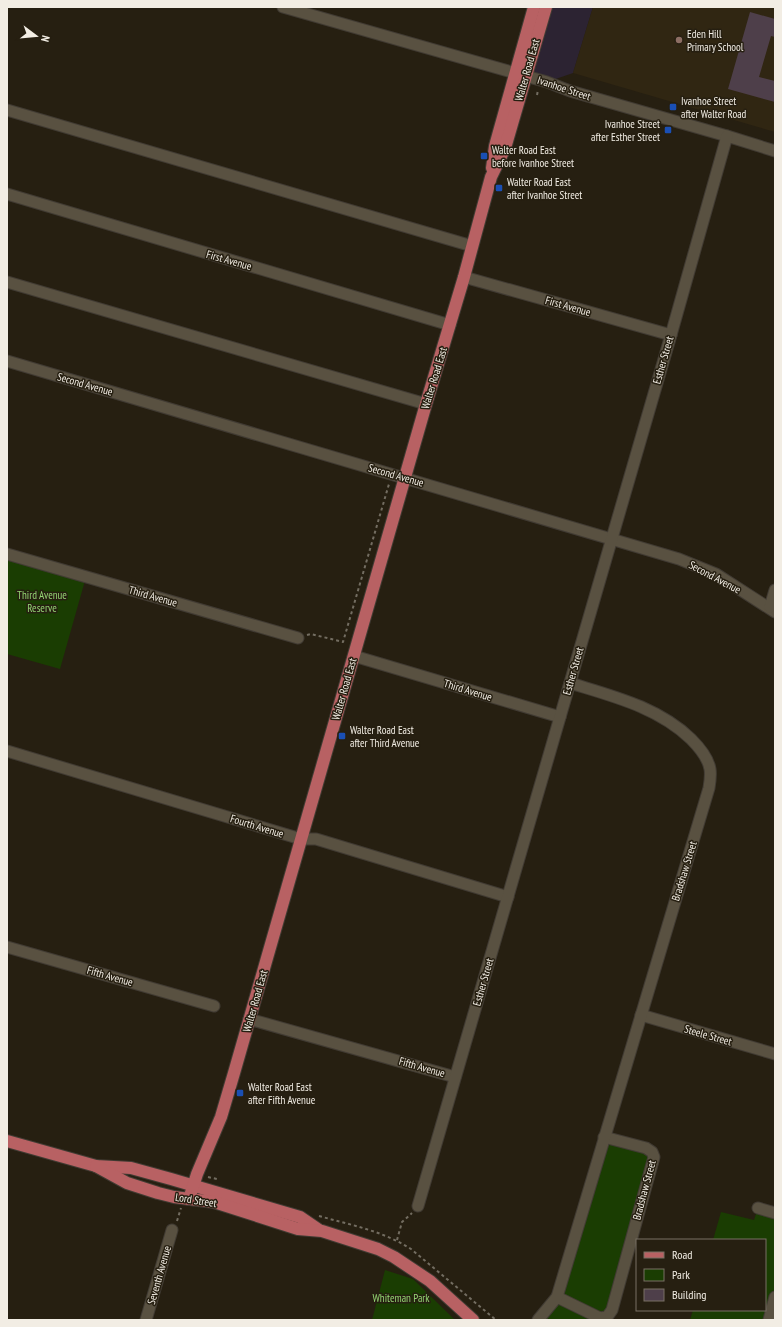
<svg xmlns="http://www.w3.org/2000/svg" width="782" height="1327" viewBox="0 0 782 1327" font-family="'PT Sans Narrow',sans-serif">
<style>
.commercial{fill:#2c2332}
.built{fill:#302612}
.green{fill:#1a3d02}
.building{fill:#4e3f4a}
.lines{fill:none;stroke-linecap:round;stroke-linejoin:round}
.minor-casing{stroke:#413b33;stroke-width:13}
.major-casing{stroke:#413b33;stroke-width:14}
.path{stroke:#736d61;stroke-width:2;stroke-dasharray:3 3;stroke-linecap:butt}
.minor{stroke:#595141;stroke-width:11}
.major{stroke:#b86163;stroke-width:12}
.education-dot{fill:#8d6e63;stroke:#261f11;stroke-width:1.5}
.transit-dot{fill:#1a4fb4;stroke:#261f11;stroke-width:1.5}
.labels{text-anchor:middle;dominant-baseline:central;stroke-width:3;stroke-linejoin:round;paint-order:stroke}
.poi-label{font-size:11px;fill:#f2ede4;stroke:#261f11;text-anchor:start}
.street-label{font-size:11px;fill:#f2ede4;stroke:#261f11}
.park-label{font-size:11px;fill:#94d573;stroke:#261f11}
</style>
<rect width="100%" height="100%" fill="#261f11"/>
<polygon class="commercial" points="546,7 593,7 573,73 547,82 525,76"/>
<polygon class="built" points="593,7 775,7 775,132 573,73"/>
<g class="green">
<polygon points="7,554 86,577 60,669 7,654"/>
<polygon points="604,1137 652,1152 609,1320 538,1320 557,1297"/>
<polygon points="758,1208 775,1213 775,1297 769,1320 690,1320 693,1310 765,1310 765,1240 713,1240 721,1212 754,1220"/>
<polygon points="385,1270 413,1279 455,1320 372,1320"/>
</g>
<polygon class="building" points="750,12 775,19 775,37 771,36 759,77 775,81 775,102 728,89"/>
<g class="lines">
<defs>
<g id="minor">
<polyline points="283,7 547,82 570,91 727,136 775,151"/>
<polyline points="7,110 472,246"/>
<polyline points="7,194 450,325"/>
<polyline points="464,277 671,335"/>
<polyline points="7,282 426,404"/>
<polyline points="7,361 679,559 716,574 775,612"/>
<polyline points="7,554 298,638"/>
<polyline points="770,607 775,590"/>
<polyline points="354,656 560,717"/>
<polyline points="7,751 301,839 316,839 508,897"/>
<polyline points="7,947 214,1006"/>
<polyline points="641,1015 775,1054"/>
<polyline points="249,1019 455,1077"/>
<polyline points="418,1206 671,335 727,136"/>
<polyline points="758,1208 775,1213"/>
<polyline points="557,1297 600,1318 607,1317 612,1310 654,1157 652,1152 646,1148 604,1137"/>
<polyline points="146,1320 172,1230"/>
<path d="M538,1320L557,1297L709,788C710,782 711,775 710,769C708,757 699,747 691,739C658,707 612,696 570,683"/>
<polyline points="769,1320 775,1297"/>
</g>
<g id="major">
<polyline points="492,168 495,146 534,7"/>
<polyline points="7,1141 96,1166 131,1168 171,1179 300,1217 319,1230"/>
<polyline points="96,1166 127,1183 158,1193 174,1197 214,1202 298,1229 322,1231 378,1249 394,1257 430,1281 473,1320"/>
<polyline points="189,1199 197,1174 221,1117 234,1073 426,404 464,277 491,177 505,148 546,7"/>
</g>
</defs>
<use href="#minor" class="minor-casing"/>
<use href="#major" class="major-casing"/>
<g class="path">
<polyline points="537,95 538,90"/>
<polyline points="307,635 311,634 343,642 389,484"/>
<polyline points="208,1177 217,1179 216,1181"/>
<path d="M319,1216C351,1225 383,1231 411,1249L496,1320"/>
<polyline points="177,1221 181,1208"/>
<polyline points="397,1240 402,1222 412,1213"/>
</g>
<use href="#minor" class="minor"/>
<use href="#major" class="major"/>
</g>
<circle class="education-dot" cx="679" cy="40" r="4"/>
<g class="transit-dot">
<rect x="669" y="103" width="8" height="8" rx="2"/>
<rect x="664" y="126" width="8" height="8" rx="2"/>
<rect x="480" y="152" width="8" height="8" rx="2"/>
<rect x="495" y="184" width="8" height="8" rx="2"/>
<rect x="338" y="732" width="8" height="8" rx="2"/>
<rect x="236" y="1089" width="8" height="8" rx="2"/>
</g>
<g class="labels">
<g class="poi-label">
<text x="687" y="34">Eden Hill<tspan x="687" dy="13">Primary School</tspan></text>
<text x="681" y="101">Ivanhoe Street<tspan x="681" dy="13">after Walter Road</tspan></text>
<text x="660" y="124" text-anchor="end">Ivanhoe Street<tspan x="660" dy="13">after Esther Street</tspan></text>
<text x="492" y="150">Walter Road East<tspan x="492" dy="13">before Ivanhoe Street</tspan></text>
<text x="507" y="182">Walter Road East<tspan x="507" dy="13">after Ivanhoe Street</tspan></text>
<text x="350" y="730">Walter Road East<tspan x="350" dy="13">after Third Avenue</tspan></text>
<text x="248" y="1087">Walter Road East<tspan x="248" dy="13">after Fifth Avenue</tspan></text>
</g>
<g class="street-label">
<text transform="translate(527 70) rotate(-74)">Walter Road East</text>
<text transform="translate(564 88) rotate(18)">Ivanhoe Street</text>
<text transform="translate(229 260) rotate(16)">First Avenue</text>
<text transform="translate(568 306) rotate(16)">First Avenue</text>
<text transform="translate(663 360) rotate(-74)">Esther Street</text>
<text transform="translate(434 378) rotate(-73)">Walter Road East</text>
<text transform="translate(85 384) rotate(16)">Second Avenue</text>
<text transform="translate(396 475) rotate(16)">Second Avenue</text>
<text transform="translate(715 577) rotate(28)">Second Avenue</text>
<text transform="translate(153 596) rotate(16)">Third Avenue</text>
<text transform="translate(573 671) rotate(-74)">Esther Street</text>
<text transform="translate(344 689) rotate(-74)">Walter Road East</text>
<text transform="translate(468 690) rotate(17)">Third Avenue</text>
<text transform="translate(257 826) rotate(17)">Fourth Avenue</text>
<text transform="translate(684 871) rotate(-73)">Bradshaw Street</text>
<text transform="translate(110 976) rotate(16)">Fifth Avenue</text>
<text transform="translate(483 982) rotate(-74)">Esther Street</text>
<text transform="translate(255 1001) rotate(-74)">Walter Road East</text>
<text transform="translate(708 1035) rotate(16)">Steele Street</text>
<text transform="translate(422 1067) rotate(16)">Fifth Avenue</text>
<text transform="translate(644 1190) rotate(-75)">Bradshaw Street</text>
<text transform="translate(196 1200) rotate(9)">Lord Street</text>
<text transform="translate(159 1275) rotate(-74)">Seventh Avenue</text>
</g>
<g class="park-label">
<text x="42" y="595">Third Avenue<tspan x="42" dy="13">Reserve</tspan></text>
<text x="401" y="1298">Whiteman Park</text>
</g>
</g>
<rect width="782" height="1327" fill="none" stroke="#f2ede4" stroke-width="16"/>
<rect x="636" y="1239" width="130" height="72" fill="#261f11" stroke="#787165"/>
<rect x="644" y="1252" width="20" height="6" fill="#b86163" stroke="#787165"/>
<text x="672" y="1259" font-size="12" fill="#f2ede4">Road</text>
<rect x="644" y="1269" width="20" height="12" fill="#1a3d02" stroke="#787165"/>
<text x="672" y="1279" font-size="12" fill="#f2ede4">Park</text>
<rect x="644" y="1289" width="20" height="12" fill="#4e3f4a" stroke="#787165"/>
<text x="672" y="1299" font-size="12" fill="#f2ede4">Building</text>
<g transform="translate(36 36) rotate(106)" stroke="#261f11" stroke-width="3" paint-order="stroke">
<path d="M0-3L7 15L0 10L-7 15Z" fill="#f2ede4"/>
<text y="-6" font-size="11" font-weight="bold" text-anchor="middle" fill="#f2ede4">N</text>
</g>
</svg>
